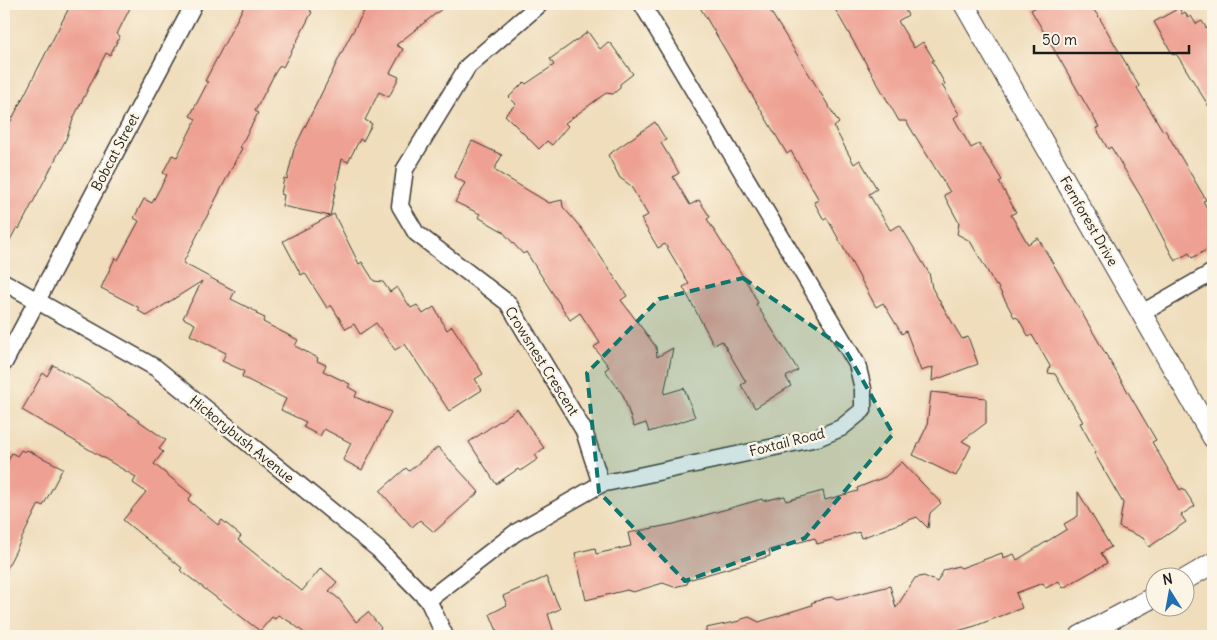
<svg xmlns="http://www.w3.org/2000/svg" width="1217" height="640" viewBox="0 0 1217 640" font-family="Delius,sans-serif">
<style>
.building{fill:#eea193}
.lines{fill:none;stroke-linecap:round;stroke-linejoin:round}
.minor-casing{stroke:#3c3934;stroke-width:19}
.tertiary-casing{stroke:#3c3934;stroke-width:22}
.minor{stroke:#fff;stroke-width:16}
.tertiary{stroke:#fff;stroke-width:20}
.marked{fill:#0f766e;fill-opacity:0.2;stroke:#0f766e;stroke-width:4;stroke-dasharray:10 6;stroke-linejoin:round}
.labels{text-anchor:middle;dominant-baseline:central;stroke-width:5;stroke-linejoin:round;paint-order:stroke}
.street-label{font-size:14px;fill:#1c1c1c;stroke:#fcf5e5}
</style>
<rect width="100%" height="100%" fill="#fcf5e5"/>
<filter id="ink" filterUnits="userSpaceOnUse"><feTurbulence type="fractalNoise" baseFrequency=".02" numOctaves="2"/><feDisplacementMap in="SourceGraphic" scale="10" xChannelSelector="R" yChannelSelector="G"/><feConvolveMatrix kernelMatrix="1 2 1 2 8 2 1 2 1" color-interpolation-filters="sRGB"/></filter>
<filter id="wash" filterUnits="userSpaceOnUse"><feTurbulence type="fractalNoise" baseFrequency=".0096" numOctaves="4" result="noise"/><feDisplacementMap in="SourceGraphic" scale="20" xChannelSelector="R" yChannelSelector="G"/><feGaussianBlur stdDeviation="1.12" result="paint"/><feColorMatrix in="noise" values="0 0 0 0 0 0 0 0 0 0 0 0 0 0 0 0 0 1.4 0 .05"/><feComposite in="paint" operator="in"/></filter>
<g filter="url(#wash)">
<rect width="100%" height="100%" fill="#efddbb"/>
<g id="blocks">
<g class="building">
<polygon points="71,4 132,4 117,34 120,36 110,55 106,53 74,117 66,139 19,229 17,227 4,251 4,128 11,121"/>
<polygon points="245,4 314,4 310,11 312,12 297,41 283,67 280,65 275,73 255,111 258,113 240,147 242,148 183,263 235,291 231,299 257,312 256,314 265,318 263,322 298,340 295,346 318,358 317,361 326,365 323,371 350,384 348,387 357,392 355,397 391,412 362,470 343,460 351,443 324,429 320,436 303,427 306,422 281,410 286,399 242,377 244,371 222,361 226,353 190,335 195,324 183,318 202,281 147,316 139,311 138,307 101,288 115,258 118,260 139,221 134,218 144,199 152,203 167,175 163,173 172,155 177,157 196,119 190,116 208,82 205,81"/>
<polygon points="368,4 448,4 396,45 403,49 390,73 399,77 389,97 379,92 365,120 372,124 363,141 360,139 348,162 342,159 330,216 334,214 359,264 362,262 374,281 383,282 390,292 397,287 411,308 417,305 423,314 434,307 447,330 452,326 483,374 475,379 482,390 449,411 405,344 395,350 376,323 360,334 354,324 346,329 331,305 327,308 305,273 301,275 283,241 330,216 282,206 284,195 281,194 284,178 287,179 294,149 347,42"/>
<polygon points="698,4 766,4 839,123 834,127 854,164 860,160 877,189 869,194 890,230 900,225 929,273 932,288 962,339 968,337 978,364 932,381 933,367 921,371 906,331 902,334 883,303 876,307 827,218 824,220 814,202 819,200 791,151 787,154"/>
<polygon points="832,4 901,4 908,15 898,21 914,48 923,42 934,60 932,61 945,84 942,85 959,114 954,118 971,148 979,144 991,162 1002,180 999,182 1016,212 1011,215 1028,244 1038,238 1156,440 1152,442 1180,490 1183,488 1195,506 1181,515 1186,522 1149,547 1143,538 1119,527 1123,503 1094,453 1096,452 1080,423 1083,422 1055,374 1048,373 1050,366 1032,335 1029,337 1018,318 1014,317 997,285 996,286 970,241 957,234 959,223 944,195 950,192 906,121 899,121"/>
<polygon points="1041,4 1089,4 1099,17 1139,86 1137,88 1163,131 1165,130 1206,200 1203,201 1213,218 1213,246 1192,258 1189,253 1175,261 1143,200 1111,147 1108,149 1096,128 1099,127 1031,10"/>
<polygon points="1179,8 1182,14 1185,12 1188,18 1191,16 1196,24 1202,21 1213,39 1213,113 1179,58 1176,54 1173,55 1154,22"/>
<polygon points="588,32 600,49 608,42 611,44 633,74 620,84 620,88 613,94 606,93 565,123 568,126 552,145 547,141 539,149 505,115 516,104 509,97 524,82 526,84 554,65 550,59"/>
<polygon points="655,122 666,140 661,143 679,173 673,177 690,205 699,200 710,217 707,219 749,286 758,303 756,304 798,370 786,377 791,386 755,408 741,385 746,382 722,341 714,345 683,287 689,284 665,244 658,248 641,219 648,215 630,185 620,178 608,155"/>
<polygon points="472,141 502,155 494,170 549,203 562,200 563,207 582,229 627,296 621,300 656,347 657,357 673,348 664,394 684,388 695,417 649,432 646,423 634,427 623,395 605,370 609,367 594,347 600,343 580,313 570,320 526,252 523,254 502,231 478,217 480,214 455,202 465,183 454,177"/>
<polygon points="53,365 88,385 166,440 159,449 163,452 154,464 192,495 188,500 218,525 222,520 241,536 238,540 302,591 321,568 337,582 329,591 339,599 356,622 368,612 381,628 371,636 308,636 292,623 278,615 275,619 272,617 260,631 180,570 182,568 123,520 146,492 133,483 136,477 22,410 43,373 47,376"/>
<polygon points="931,392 986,398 986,423 962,441 971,446 956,476 913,455 927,426"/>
<polygon points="517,409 544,448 535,455 538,459 520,471 518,469 496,484 469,442"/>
<polygon points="438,447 479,492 434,532 420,520 412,527 380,491 406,468 409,471"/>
<polygon points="21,450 25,452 27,450 63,468 43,506 39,504 4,574 4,469 12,453 17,456"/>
<polygon points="902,462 941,503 930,513 928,528 917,517 861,538 859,532 817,544 815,538 769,550 770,556 688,580 687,584 674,587 663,583 633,592 627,590 586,600 575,553 595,548 596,554 631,546 628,533 674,524 762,499 763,501 785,496 786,501 823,491 825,500 858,491 857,488 885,477"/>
<polygon points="1078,492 1111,547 1101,553 1107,563 1063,588 1059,581 1046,588 1043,583 1016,593 1022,608 975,626 940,636 706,636 706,628 740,621 742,619 749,617 759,622 812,605 811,603 826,598 833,597 837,599 890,586 896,608 915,578 924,576 937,582 944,570 958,566 961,568 1002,553 1003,558 1014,554 1017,560 1067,529 1064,524 1078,516"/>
<polygon points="546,577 560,609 548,614 555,636 499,636 490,614 507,605 503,596"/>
</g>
</g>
</g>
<g filter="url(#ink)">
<use href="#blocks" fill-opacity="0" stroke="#3c3934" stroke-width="1"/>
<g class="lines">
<defs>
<g id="minor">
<polyline points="540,4 468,66 405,169 400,206 416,233 508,303 584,431 601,484"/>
<polyline points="4,282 156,368 378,549 428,600 445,636"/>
<polyline points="1142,313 1213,272"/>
<polyline points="4,363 194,4"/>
<polyline points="428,600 515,533 601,484 817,438 841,428 863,410 863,389 857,364 642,4"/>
</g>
<g id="tertiary">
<polyline points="964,4 1213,438"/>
<polyline points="1184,580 1213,563"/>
<polyline points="1080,636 1154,597"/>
</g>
</defs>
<use href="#minor" class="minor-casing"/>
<use href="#tertiary" class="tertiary-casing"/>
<use href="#minor" class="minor"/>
<use href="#tertiary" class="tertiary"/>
</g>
</g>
<path class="marked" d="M743,278L845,349L893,434L805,538L685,581L599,492L587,373L659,299Z"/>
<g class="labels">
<g class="street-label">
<text transform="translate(115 152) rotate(-62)">Bobcat Street</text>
<text transform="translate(1089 221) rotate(60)">Fernforest Drive</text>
<text transform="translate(542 361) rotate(58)">Crowsnest Crescent</text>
<text transform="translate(242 439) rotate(39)">Hickorybush Avenue</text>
<text transform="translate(787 442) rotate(-14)">Foxtail Road</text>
</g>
</g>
<rect width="1217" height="640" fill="none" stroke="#fcf5e5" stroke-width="20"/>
<g transform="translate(1170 592) rotate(349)"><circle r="24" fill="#fcf5e5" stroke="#a29e95"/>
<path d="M0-4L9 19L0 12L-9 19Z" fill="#1f6fb2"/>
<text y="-8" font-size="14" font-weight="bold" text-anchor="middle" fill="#1c1c1c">N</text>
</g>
<path d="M1034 45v8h155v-8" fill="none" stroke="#1c1c1c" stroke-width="2.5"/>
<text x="1042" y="45" font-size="15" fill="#1c1c1c" stroke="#fcf5e5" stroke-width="4" paint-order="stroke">50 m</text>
</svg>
